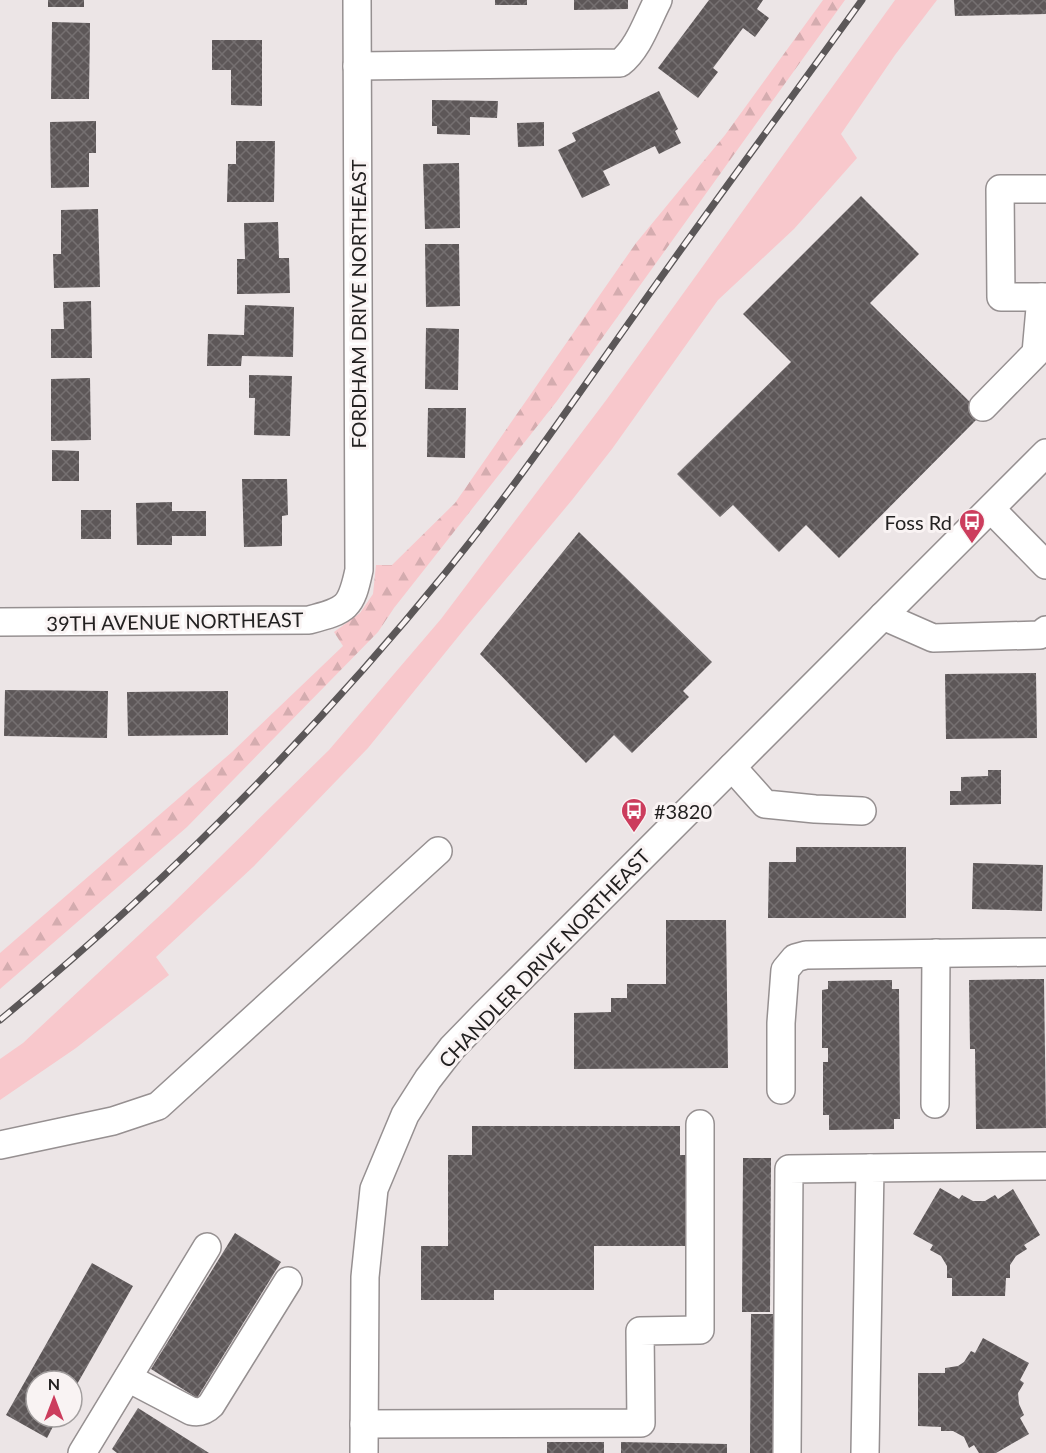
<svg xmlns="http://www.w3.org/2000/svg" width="1046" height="1453" viewBox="0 0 1046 1453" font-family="Lato,sans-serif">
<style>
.grass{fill:#f8c8cc}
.forest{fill:url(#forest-firs)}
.building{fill:url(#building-cross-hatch)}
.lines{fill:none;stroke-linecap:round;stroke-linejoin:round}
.minor-casing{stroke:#969091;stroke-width:30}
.minor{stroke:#fff;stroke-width:27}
.rail-casing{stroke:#5b5758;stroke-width:7}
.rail{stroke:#f9f3f3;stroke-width:4.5;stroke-dasharray:14;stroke-linecap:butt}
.labels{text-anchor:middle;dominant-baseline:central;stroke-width:6;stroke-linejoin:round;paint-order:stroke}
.street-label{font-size:20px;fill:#232121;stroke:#f9f3f3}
.poi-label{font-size:20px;fill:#232121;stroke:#f9f3f3;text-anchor:end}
</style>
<defs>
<pattern id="forest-firs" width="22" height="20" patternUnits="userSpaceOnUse" patternTransform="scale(1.5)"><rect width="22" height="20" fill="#f8c8cc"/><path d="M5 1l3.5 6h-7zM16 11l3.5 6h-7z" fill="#d4acaf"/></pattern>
<pattern id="building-cross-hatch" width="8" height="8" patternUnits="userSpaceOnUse" patternTransform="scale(1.5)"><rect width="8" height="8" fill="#5d5758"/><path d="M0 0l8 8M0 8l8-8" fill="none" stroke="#757071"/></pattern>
</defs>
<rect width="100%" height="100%" fill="#ece5e6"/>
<polygon class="grass" points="895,0 937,0 895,55 841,134 857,158 794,229 718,300 612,449 572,500 466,627 368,748 253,867 156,957 169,975 76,1048 0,1100 0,1059 23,1043 169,907 329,750 441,619 607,399"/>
<polygon class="forest" points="823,0 845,0 557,401 394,608 378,632 187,827 0,989 0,953 232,752 343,646 334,632 360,613 373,594 376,565 392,565 455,503 636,243 725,135"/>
<g class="building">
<rect x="48" y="0" width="36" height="7"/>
<rect x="495" y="0" width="32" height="5"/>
<polygon points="574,0 628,0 628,9 574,10"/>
<polygon points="709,0 763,0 757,9 769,18 755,37 743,28 713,68 718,72 698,98 658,68"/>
<polygon points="954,0 1046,0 1046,14 955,16"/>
<polygon points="52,22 90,23 89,99 51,99"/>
<polygon points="212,40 262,40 262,106 231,105 231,70 212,70"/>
<polygon points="659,91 678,129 675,131 681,143 659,154 655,146 603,171 610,185 582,198 558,150 576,141 572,133"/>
<polygon points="432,100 498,101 497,118 470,117 470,135 437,134 437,126 432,126"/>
<polygon points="96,121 96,153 89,153 89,187 51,188 50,122"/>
<polygon points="544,122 544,146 518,147 517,123"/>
<polygon points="236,141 275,141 274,202 227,202 228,164 236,164"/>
<polygon points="459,163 460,228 425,229 423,164"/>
<polygon points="861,196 919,254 870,303 982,414 839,558 806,525 779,552 733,505 720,517 677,474 791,362 743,314"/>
<polygon points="98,209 100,287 54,288 53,254 61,254 61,210"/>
<polygon points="278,222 279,258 289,258 290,293 237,294 237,259 245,259 244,223"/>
<polygon points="425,244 459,244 460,306 426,307"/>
<polygon points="91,301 92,358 51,358 51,329 64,329 63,302"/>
<polygon points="245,305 294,307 293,357 242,356 241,366 207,366 208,334 244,335"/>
<polygon points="426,328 459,329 458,390 425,389"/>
<polygon points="249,375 292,376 290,436 254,435 255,398 249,398"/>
<polygon points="90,378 91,440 51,441 51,379"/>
<polygon points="428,408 466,408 465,458 427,457"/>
<polygon points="52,450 79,451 79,481 52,481"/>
<polygon points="242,479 287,479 288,515 282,516 282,546 244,547"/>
<polygon points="172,502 172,511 206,511 206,536 172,536 172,545 137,545 136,503"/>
<rect x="81" y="510" width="30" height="29"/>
<polygon points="579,532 712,662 683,691 689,697 632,753 614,735 586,763 480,654"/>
<polygon points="1036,673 1037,738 946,739 945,674"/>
<polygon points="5,690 108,691 107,738 4,736"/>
<polygon points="228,691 228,735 128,736 127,692"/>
<polygon points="988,770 1001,770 1001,804 950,805 950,791 961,791 961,777 988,776"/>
<polygon points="796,847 906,847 906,918 768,918 769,862 796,862"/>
<polygon points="973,863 1043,865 1042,911 972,909"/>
<polygon points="666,920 726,920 728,1068 574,1069 574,1013 611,1012 611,998 627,998 627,984 666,984"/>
<polygon points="1044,979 1046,1128 976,1129 975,1049 970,1049 969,980"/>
<polygon points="892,980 892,989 899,989 900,1119 894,1119 894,1129 829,1130 829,1115 823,1115 823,1062 828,1062 828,1048 822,1048 822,990 828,989 828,981"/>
<polygon points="472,1126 680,1126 680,1155 686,1155 686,1246 594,1246 594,1290 494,1290 494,1300 421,1300 421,1246 448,1246 448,1155 472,1155"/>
<polygon points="743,1158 771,1158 770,1312 742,1312"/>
<polygon points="940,1188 959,1199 962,1195 973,1201 985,1201 995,1195 998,1199 1013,1189 1040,1235 1024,1245 1027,1249 1016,1256 1010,1265 1010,1278 1006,1278 1005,1296 952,1296 952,1278 947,1278 947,1266 941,1256 930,1250 933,1245 913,1234"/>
<polygon points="235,1233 281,1262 197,1398 151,1369"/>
<polygon points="92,1263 133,1286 72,1393 72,1381 36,1381 36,1417 58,1417 47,1438 6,1415"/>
<polygon points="751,1314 778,1314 777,1453 750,1453"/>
<polygon points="983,1338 1029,1363 1020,1380 1024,1383 1018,1393 1019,1404 1024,1415 1020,1418 1029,1434 996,1453 979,1453 974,1445 969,1448 964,1437 953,1431 941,1431 941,1427 918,1426 918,1373 945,1373 945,1368 958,1366 964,1362 971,1351 975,1353"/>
<polygon points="138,1408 209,1453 117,1453 112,1449"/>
<rect x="547" y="1442" width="57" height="11"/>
<polygon points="621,1442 727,1444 727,1453 621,1453"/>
</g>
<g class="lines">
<defs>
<g id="minor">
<path d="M357,66L620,63C639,48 647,21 658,0"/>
<polyline points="1046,189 1000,189 1001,297 1046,297"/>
<polyline points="983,407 1036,353 1041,297"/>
<polyline points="991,509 1046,565"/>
<polyline points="883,616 933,638 1040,635 1046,630"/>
<path d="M0,622L309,620C347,610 351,608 359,570L357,0"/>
<polyline points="732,767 765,804 815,809 862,811"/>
<polyline points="781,1090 781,1023 785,970 795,958 806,955 1046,952"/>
<polyline points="935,1104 936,953"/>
<polyline points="0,1145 113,1121 158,1106 438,851"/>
<path d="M128,1378L191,1411C200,1413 205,1411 211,1405L288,1281"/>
<polyline points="364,1424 641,1423 640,1331 700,1330 700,1124"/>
<polyline points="82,1453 207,1247"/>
<polyline points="364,1453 365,1277 374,1189 405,1115 428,1079 452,1048 484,1015 1046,453"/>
<polyline points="787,1453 789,1169 870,1168"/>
<polyline points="865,1453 870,1168 1046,1166"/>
</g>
</defs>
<use href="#minor" class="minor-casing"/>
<use href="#minor" class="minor"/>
<defs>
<path id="rail" d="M0,1020C163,886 313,735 446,572C513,490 572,403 633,317C708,210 786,106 862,0"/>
</defs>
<use href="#rail" class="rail-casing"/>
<use href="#rail" class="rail"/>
</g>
<defs>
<symbol id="bus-pin" viewBox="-11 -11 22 30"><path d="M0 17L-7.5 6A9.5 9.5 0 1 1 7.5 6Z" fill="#cc3d5d" stroke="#f9f3f3"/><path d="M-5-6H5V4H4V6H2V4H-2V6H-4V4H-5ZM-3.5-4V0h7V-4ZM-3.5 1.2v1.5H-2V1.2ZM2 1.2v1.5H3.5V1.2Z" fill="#fff"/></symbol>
</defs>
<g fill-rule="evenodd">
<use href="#bus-pin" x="957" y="507" width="30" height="40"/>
<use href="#bus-pin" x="619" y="796" width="30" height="40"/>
</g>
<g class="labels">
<g class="street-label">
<text transform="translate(358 304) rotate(-90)">FORDHAM DRIVE NORTHEAST</text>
<text transform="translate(175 621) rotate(-1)">39TH AVENUE NORTHEAST</text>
<text transform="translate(544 958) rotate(-46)">CHANDLER DRIVE NORTHEAST</text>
</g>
<g class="poi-label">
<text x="952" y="522">Foss Rd</text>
<text x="654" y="811" text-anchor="start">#3820</text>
</g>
</g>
<g transform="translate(54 1399)"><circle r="28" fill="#f9f3f3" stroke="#a39f9f" stroke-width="1.5"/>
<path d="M0-4.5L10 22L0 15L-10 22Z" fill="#cc3d5d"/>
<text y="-9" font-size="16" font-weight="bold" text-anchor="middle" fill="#232121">N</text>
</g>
</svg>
